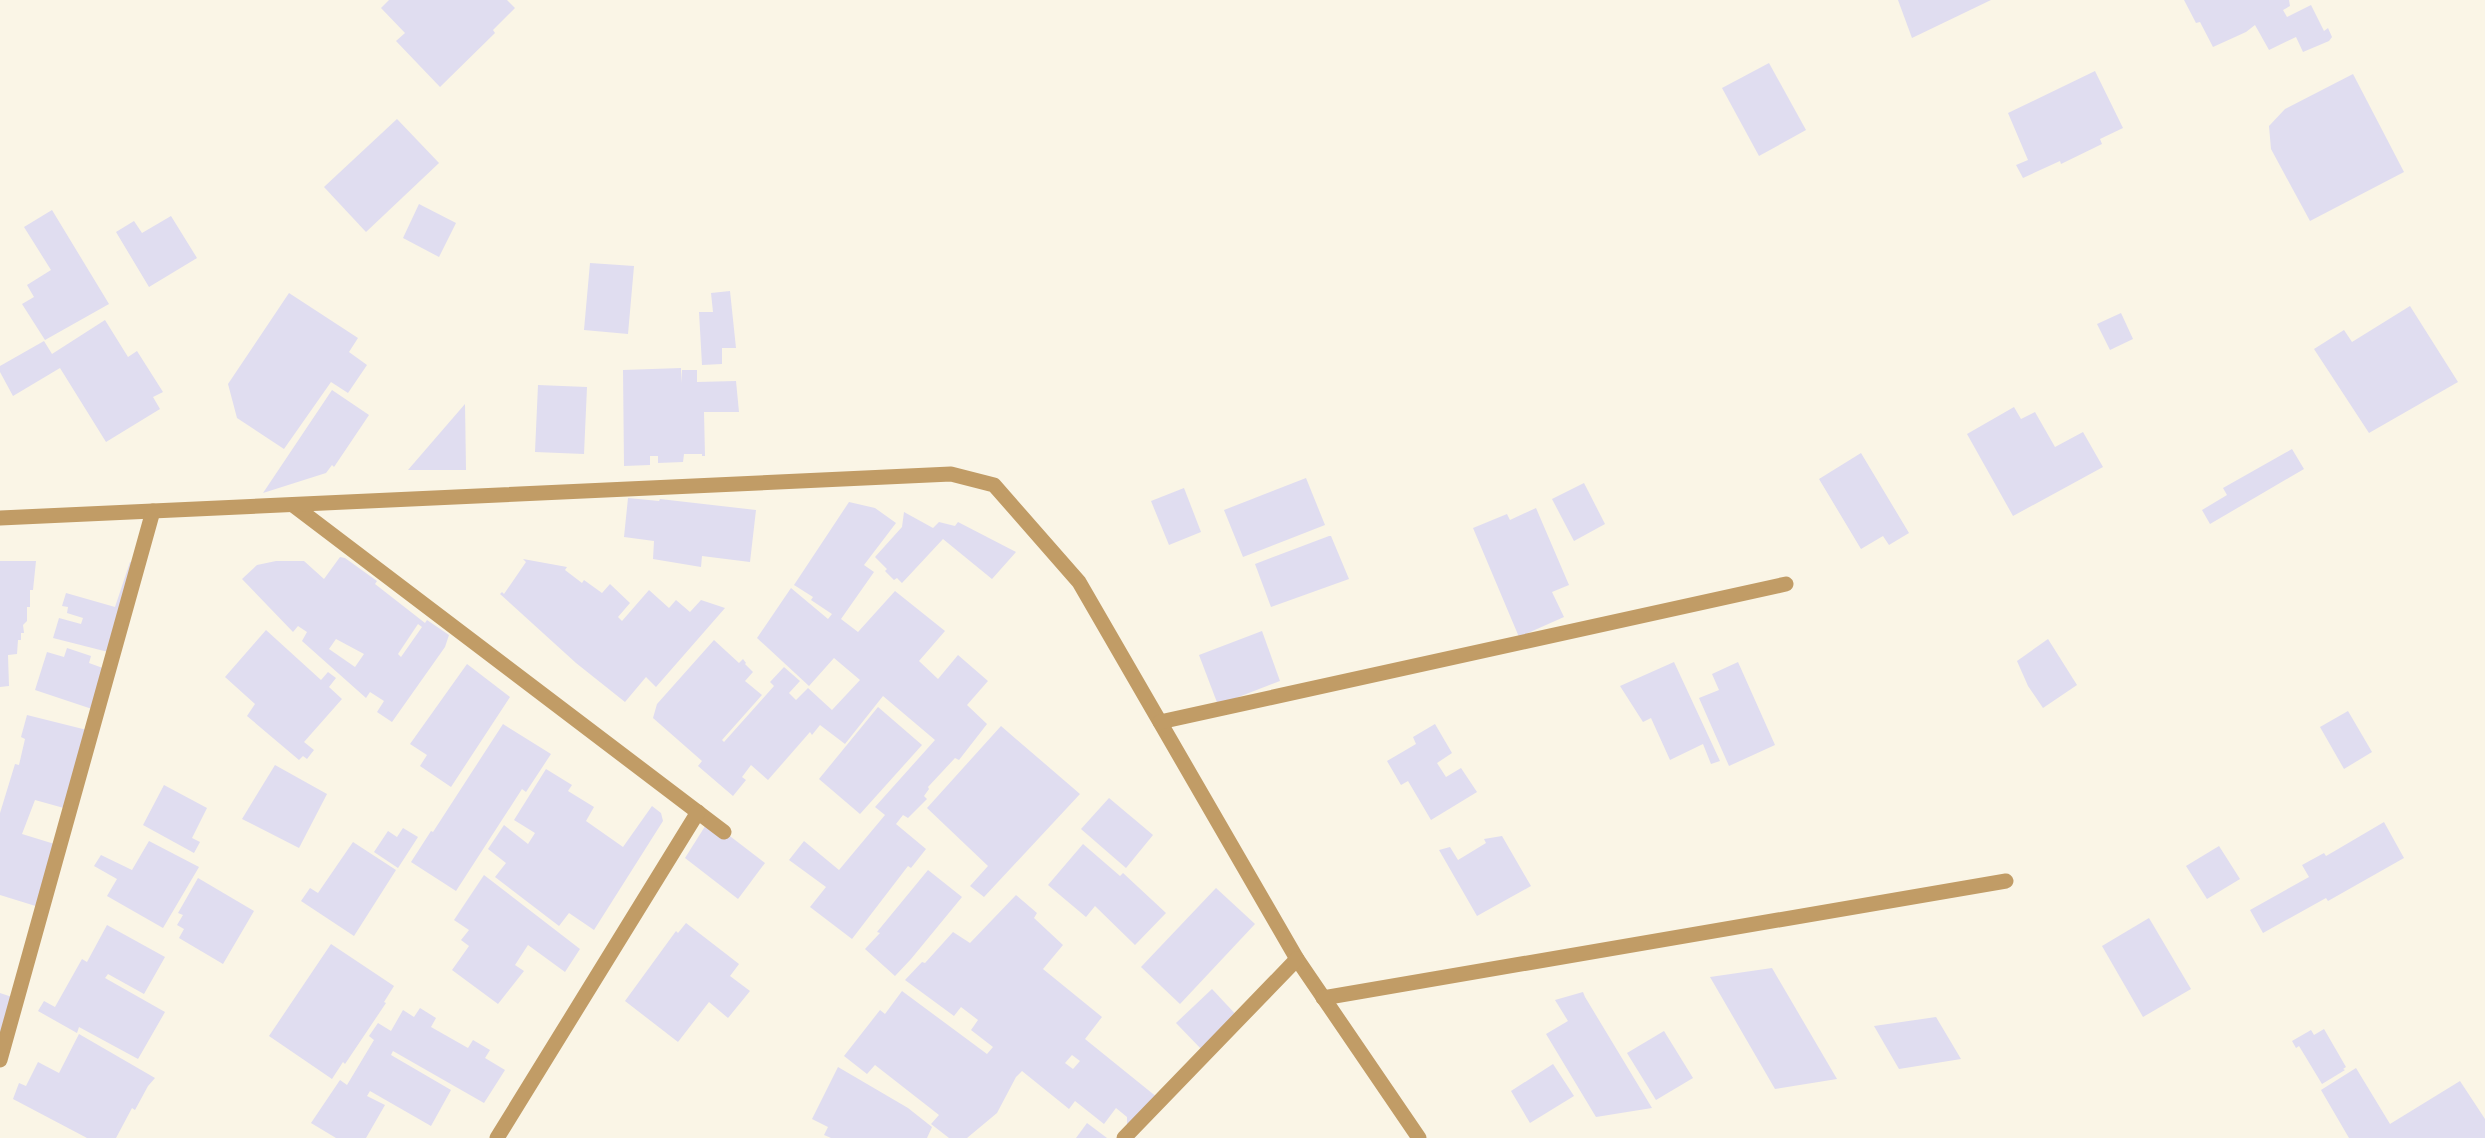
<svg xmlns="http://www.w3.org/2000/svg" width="2485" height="1138" viewBox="0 0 2485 1138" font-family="'PT Sans',sans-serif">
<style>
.building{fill:#e0ddf0;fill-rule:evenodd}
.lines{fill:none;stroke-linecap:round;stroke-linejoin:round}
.minor{stroke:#c19c66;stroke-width:15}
</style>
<rect width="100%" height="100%" fill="#faf5e6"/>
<g class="building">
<polygon points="389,0 507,0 515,8 493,30 495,33 440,87 396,41 405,33 381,8"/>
<polygon points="1898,0 1991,0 1912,38"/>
<polygon points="2184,0 2289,0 2290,6 2283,10 2287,17 2311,5 2324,31 2328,28 2332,37 2329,41 2303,52 2296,37 2269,50 2255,25 2246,32 2213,47 2200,22 2196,23"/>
<polygon points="1769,63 1806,130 1759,156 1722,88"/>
<polygon points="2095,71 2123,128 2100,139 2102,144 2061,164 2060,161 2023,178 2016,165 2028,160 2008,113"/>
<polygon points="2353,74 2404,172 2310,221 2271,149 2269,126 2285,109"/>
<polygon points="397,119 439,163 366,232 324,187"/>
<polygon points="419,204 456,223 439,257 403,238"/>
<polygon points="52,210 109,304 45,340 22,304 34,297 27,285 51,270 24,227"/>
<polygon points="171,216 197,258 149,287 116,232 134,221 142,233"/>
<polygon points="590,263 634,266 628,334 584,330"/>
<polygon points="730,291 736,348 722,348 722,364 702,365 699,312 713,312 711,293"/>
<polygon points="289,293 358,338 349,352 367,365 348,393 331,382 284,449 237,418 228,384"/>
<polygon points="2410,306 2458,382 2369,433 2314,349 2344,330 2352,342"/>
<polygon points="2121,313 2133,339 2110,350 2097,324"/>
<polygon points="105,320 128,357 137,351 163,392 153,397 160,409 106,442 60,368 13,396 0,372 0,366 44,341 52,354"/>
<polygon points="681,368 681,383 682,370 697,370 697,382 736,381 739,412 704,412 705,456 702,456 702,454 684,454 683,462 658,463 658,456 650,456 650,465 624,466 623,370"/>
<polygon points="538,385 587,387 584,454 535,452"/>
<polygon points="332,390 369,415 334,467 332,465 326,473 263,493"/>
<polygon points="465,404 466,470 408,470"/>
<polygon points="2014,407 2021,419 2035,412 2055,447 2083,432 2103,467 2013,516 1967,434"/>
<polygon points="2292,449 2304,469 2210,524 2202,510 2227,495 2223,488"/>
<polygon points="1861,453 1909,533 1889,545 1883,536 1861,549 1819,479"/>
<polygon points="1306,478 1325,525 1243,557 1224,510"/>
<polygon points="1584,483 1605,524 1574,541 1552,499"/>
<polygon points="1184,488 1201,532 1169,545 1151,501"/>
<polygon points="628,498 659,501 660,499 756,510 750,562 702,556 701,567 653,559 654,541 624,537"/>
<polygon points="849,502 875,508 896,523 864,565 874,572 841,619 858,632 895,591 945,631 919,661 938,679 958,655 988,681 967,705 987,724 959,760 955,758 928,787 929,789 924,796 927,799 908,818 903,815 896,824 926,849 911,868 908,866 852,939 810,907 826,887 789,860 804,841 839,870 885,815 875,807 935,740 883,696 845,744 820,725 812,735 810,732 768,780 751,765 742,777 746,780 733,796 698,766 702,761 653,718 657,704 714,640 739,663 743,659 746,663 745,664 753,672 745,681 762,695 722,740 724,742 774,686 770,682 784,667 800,681 789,693 796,700 808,688 832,710 860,680 834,658 809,686 757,638 791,588 828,619 832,614 811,600 813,597 794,585"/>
<polygon points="1536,508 1569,585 1552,592 1564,617 1519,637 1473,528 1507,514 1510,520"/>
<polygon points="904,512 933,528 939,522 955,526 958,522 1016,552 992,579 943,539 902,583 897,578 894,580 885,571 887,569 875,557 902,527"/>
<polygon points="1329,536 1331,536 1349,579 1271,607 1255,564"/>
<path d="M340,557L345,558L377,581L375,584L425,623L427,620L449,635L445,647L392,722L377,712L384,701L370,692L366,698L302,641L307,632L298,626L293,632L242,579L257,565L276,561H304L324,579ZM418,624L422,627L401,657L398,654ZM336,639L364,654L355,667L329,649Z"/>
<polygon points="523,559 567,567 565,570 582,583 584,580 602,593 610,584 630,603 618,617 622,621 649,590 669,608 676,600 690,612 701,600 725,608 656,687 646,677 625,702 576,663 500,594 502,592 504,594 526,562"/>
<polygon points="0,561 36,561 33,590 30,590 30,607 27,607 27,621 23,625 24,633 21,633 21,640 18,640 17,654 8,655 9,686 0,687"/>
<polygon points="130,562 143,562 112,653 53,638 59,618 81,624 83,618 67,613 68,607 62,606 66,593 115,607"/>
<polygon points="266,630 321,680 328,672 336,678 329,687 342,699 304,742 314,750 307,759 303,756 299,760 247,716 255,704 225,677"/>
<polygon points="1262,631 1280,681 1218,705 1199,655"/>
<polygon points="2048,639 2077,685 2043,708 2028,686 2017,661"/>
<polygon points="67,648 91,656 89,663 111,671 98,711 35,690 47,652 64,657"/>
<polygon points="1674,662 1720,761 1711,764 1703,744 1670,760 1651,718 1643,722 1620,686"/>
<polygon points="1738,662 1775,745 1729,766 1699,698 1719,690 1712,674"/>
<polygon points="467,664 510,697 451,787 420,766 427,755 410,744"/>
<polygon points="878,707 922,745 860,814 819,779"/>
<polygon points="2348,711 2372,752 2344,769 2320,727"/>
<polygon points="27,715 87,730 71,810 35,800 22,834 61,846 42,908 0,895 0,813 15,764 19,765 25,739 21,737"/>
<polygon points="503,724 551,754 526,792 522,789 456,891 411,862 431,831 433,832"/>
<polygon points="1435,724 1452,753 1437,763 1446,777 1461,768 1477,792 1431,820 1408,781 1401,785 1387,761 1416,744 1413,737"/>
<polygon points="1001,726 1080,794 984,897 970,886 988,866 927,808"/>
<polygon points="275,765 327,794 299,848 242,819"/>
<polygon points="546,769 572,785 568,791 594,807 586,821 623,847 652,806 661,813 663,821 594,930 569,913 559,926 495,877 506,863 488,849 504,825 528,844 535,833 514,820"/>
<polygon points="164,785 207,808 192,838 200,842 194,853 143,825"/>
<polygon points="1109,798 1153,835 1126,868 1081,829"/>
<polygon points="709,820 765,863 738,899 685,858"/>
<polygon points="2384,822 2404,858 2328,901 2326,898 2263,933 2250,910 2309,877 2302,865 2324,853 2326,856 2333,852"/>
<polygon points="403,828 418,837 398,868 374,852 388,831 397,837"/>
<polygon points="1502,836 1531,886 1477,916 1439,850 1450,847 1458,860 1486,843 1484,839"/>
<polygon points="149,841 199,867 163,928 107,896 117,879 94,866 101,855 132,870"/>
<polygon points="353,842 396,870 354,936 301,901 310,888 318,893"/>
<polygon points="1083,844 1120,876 1123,873 1166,913 1135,945 1095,906 1086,917 1048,885"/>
<polygon points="2219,846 2240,879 2207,899 2186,866"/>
<polygon points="928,870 962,897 911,959 895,976 865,949 880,933 877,932"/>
<polygon points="484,875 580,949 565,972 528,945 515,965 524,971 498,1004 452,970 469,946 461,940 469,930 454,920"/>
<polygon points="198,878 254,911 223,964 179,938 184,929 177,925 183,915 178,913"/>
<polygon points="1216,888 1255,924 1180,1004 1141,967"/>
<path d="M1016,895L1037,913L1034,918L1063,945L1043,969L1102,1017L1085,1039L1158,1098L1127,1129V1117L1116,1108L1104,1124L1075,1101L1069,1109L1022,1071L1016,1077L997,1113L967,1138H949L931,1124L939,1115L875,1065L867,1074L844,1056L880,1010L885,1014L902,991L987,1054L993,1047L971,1030L978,1020L961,1007L954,1016L905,980L922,962L925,963L953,932L970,943ZM1072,1055L1080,1061L1073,1069L1065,1063Z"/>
<polygon points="2149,918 2191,989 2143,1017 2102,946"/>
<polygon points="686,923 739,964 730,976 750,991 728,1018 709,1002 678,1042 625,1001 676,931 678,933"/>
<polygon points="107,925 165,957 144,994 108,974 105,978 165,1012 138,1059 79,1027 77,1033 38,1011 44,1001 55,1007 82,959 87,962"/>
<polygon points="331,944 394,986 384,1002 386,1003 345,1064 343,1062 332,1079 269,1036"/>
<polygon points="1772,968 1837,1079 1775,1089 1710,977"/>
<polygon points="1212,989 1240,1019 1205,1053 1176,1023"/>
<polygon points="1583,992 1585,997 1652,1108 1596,1117 1546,1034 1568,1021 1555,1000"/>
<polygon points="0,993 15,998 0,1048"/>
<polygon points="420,1008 436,1018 431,1027 468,1048 473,1040 490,1050 485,1058 505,1070 484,1103 393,1051 391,1055 451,1090 431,1126 370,1091 367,1096 385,1105 366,1138 336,1138 311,1123 340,1080 347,1085 374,1040 369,1036 378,1023 391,1031 403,1010 414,1017"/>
<polygon points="1936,1017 1961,1059 1899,1069 1874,1026"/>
<polygon points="2324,1029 2346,1067 2343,1069 2345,1070 2322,1084 2299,1046 2296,1048 2292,1041 2311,1030 2314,1035"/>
<polygon points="1664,1031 1693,1078 1656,1100 1627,1053"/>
<polygon points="79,1034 155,1078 148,1086 135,1110 132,1108 116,1138 87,1138 13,1099 19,1083 26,1086 38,1062 59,1073"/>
<polygon points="1553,1064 1574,1096 1530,1123 1511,1091"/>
<polygon points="838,1067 908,1108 932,1127 927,1138 831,1138 824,1135 828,1127 812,1119"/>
<polygon points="2356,1068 2390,1124 2460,1081 2485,1119 2485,1138 2349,1138 2321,1090"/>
<polygon points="1087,1123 1107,1138 1076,1138"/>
</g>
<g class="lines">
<g class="minor">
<polyline points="293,505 724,832"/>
<polyline points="0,518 951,474 994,485 1079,582 1297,959 1419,1138"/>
<polyline points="1160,722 1786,584"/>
<polyline points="1323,998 2006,881"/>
<polyline points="0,1060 153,511"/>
<polyline points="497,1138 698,812"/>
<polyline points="1124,1138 1297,959"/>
</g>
</g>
</svg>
